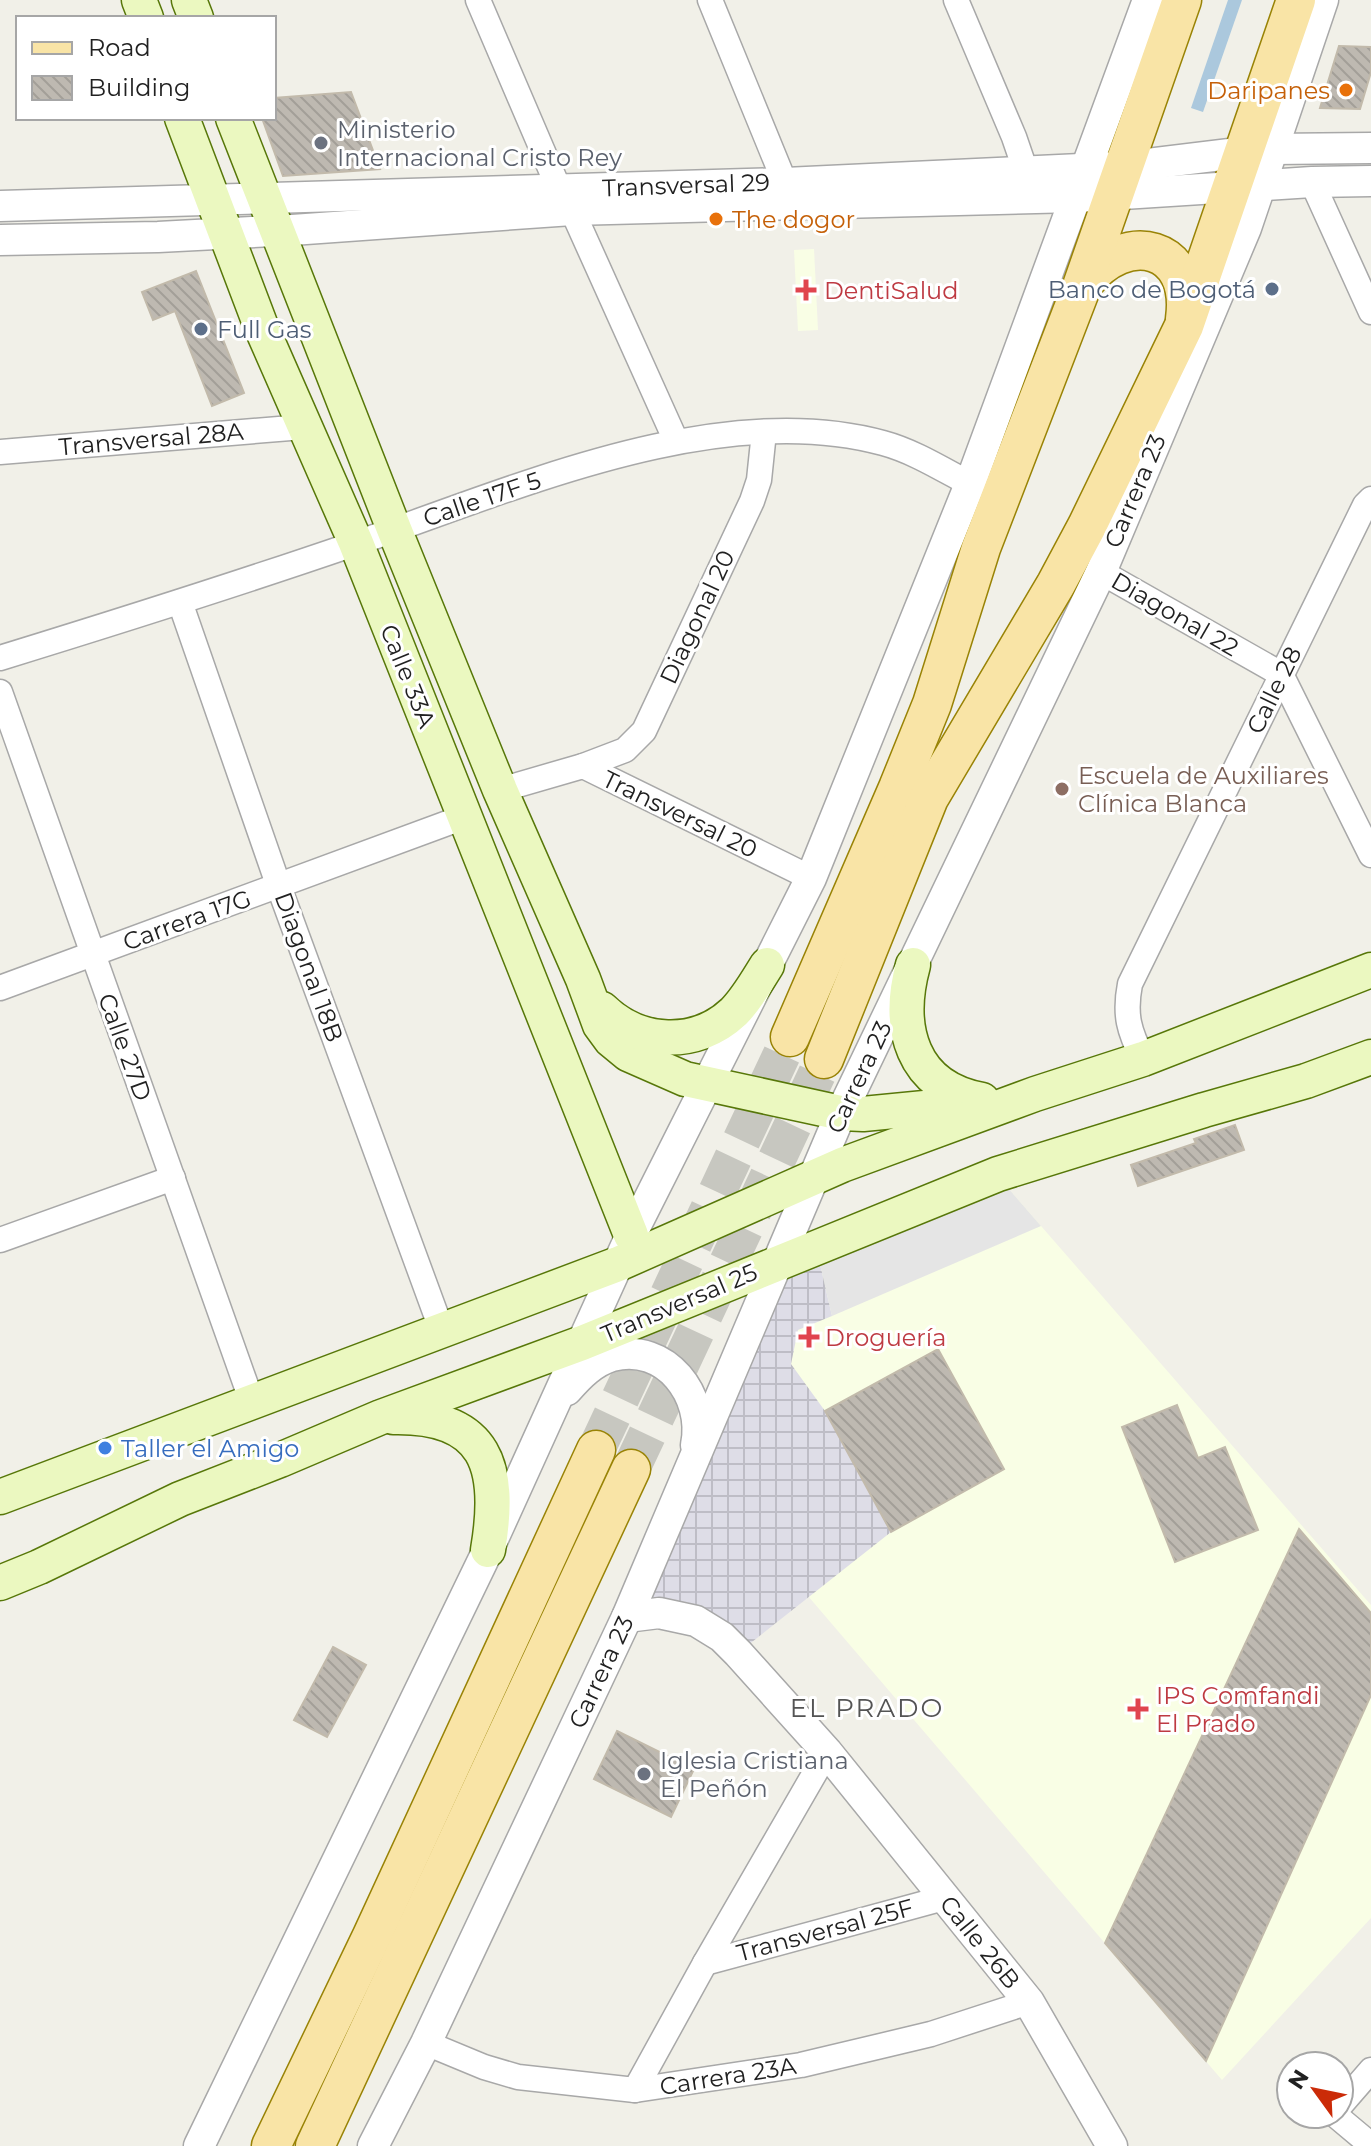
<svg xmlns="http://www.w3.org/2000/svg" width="1371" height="2146" viewBox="0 0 1371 2146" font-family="Montserrat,sans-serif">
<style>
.education{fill:#f9fee5}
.parking{fill:#e5e5e5}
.plaza{fill:url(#plaza-grid)}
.water{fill:#abc8dd}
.building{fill:url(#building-back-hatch);stroke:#c2baab;stroke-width:2}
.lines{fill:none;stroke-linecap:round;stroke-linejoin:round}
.primary-tunnel{stroke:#c7c7c0;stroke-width:38;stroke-dasharray:38 19;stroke-linecap:butt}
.minor-casing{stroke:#a8a8a8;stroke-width:27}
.tertiary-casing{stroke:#a8a8a8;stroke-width:33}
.secondary-casing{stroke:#577709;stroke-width:37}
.primary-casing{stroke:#998306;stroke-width:41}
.minor{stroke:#fff;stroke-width:24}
.tertiary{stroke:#fff;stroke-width:30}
.secondary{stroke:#ebf8c0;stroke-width:34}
.primary{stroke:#f9e4a6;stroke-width:38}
.food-dot{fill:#e8710a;stroke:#fff;stroke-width:3}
.worship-dot{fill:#6b7280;stroke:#fff;stroke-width:3}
.service-dot{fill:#5c6f8a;stroke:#fff;stroke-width:3}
.health-dot{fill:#e0444e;stroke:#fff;stroke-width:3}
.education-dot{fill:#8d6e63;stroke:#fff;stroke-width:3}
.shop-dot{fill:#3f7fe0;stroke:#fff;stroke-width:3}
.labels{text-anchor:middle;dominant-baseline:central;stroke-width:6;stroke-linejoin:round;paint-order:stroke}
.food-label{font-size:24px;fill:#c56008;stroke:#fff;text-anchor:end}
.worship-label{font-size:24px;fill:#5b616d;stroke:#fff;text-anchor:start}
.street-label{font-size:24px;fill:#212121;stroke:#fff}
.service-label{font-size:24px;fill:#4e5e75;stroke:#fff;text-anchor:end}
.health-label{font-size:24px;fill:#be3a42;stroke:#fff;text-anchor:start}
.education-label{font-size:24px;fill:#785e54;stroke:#fff;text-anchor:start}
.shop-label{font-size:24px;fill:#366cbe;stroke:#fff;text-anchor:start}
.neighbourhood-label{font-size:26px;letter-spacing:2px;fill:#545454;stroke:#fff}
</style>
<defs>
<pattern id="plaza-grid" width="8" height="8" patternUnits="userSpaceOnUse" patternTransform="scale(2)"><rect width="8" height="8" fill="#dedde7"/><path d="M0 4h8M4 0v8" fill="none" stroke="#bebdc6"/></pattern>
<pattern id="building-back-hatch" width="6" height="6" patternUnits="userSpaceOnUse" patternTransform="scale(2)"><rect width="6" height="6" fill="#beb9b1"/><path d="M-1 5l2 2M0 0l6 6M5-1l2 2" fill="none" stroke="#a39f98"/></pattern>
</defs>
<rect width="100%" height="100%" fill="#f1f0e8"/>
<g class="education">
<polygon points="814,249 818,330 798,331 794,250"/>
<polygon points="1008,1188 1371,1605 1371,1918 1222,2080 808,1596 891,1532 791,1364 797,1330 820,1264"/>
</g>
<polygon class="parking" points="1008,1188 1041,1226 832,1316 820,1264"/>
<polygon class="plaza" points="779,1262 820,1264 832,1316 798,1330 791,1364 825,1411 891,1532 738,1653 722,1637 627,1616"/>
<polygon class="water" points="1228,0 1242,0 1203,112 1191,108"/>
<g class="building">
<polygon points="1339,46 1371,47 1371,72 1360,109 1320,108"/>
<polygon points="351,92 380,169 283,176 262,118 274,118 274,98"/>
<polygon points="196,271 244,393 212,406 175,311 153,320 142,292"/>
<polygon points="1235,1125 1244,1150 1138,1186 1131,1165 1196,1143 1194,1139"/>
<polygon points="938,1349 1004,1469 891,1532 825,1411"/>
<polygon points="1177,1405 1198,1458 1225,1447 1258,1530 1175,1562 1122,1427"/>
<polygon points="1299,1529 1371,1613 1371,1695 1206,2061 1105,1943"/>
<polygon points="333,1647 366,1665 327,1737 294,1720"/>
<polygon points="617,1731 694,1769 671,1817 594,1779"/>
</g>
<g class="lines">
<g class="primary-tunnel">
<polyline points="596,1450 790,1037"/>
<polyline points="631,1469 824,1059"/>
</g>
<defs>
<g id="minor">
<polyline points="478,0 559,189"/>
<polyline points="710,0 785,183"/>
<polyline points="956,0 1014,137 1026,172"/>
<polyline points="1312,182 1371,312"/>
<polyline points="572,210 676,441"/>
<polyline points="0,452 303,427"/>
<polyline points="1101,572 1281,674 1371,855"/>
<polyline points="180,602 279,887 442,1331"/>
<path d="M0,658C117,622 234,585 351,545C507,492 716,397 883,443C913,451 942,469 970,484"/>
<polyline points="0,692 252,1402"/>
<polyline points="583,766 625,750 644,731 752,501 759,480 764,432"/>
<polyline points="500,790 583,766 811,878"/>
<polyline points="0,988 464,817"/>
<path d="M1143,1059C1129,1031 1124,1015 1130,984L1365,505L1371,499"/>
<polyline points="0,1240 173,1178"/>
<polyline points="705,1963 944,1898"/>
<polyline points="426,2043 484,2067 518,2077 635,2090 801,2065 931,2034 1029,2002"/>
<polyline points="635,2090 705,1963 827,1752"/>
<polyline points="1339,2107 1371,2070"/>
<polyline points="1334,2114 1371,2145"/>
</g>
<g id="tertiary">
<polyline points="0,206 785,183 1123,167 1271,149 1371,148"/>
<polyline points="0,240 158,237 292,230 572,210 1076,197 1312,182 1371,181"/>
<path d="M567,1390C580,1375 593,1362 612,1356C666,1342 706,1396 696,1445"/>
<polyline points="627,1617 659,1613 696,1621 722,1637 738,1653 827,1752 1029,2002 1112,2146"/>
<polyline points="199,2146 488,1550 631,1235 811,878 970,484 1148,0"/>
<polyline points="373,2146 426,2043 627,1617 841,1113 1101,572 1246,228 1323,0"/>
</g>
<g id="secondary">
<polyline points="139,0 146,18"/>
<polyline points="189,0 196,18"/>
<polyline points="182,118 262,329 356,543 631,1235"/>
<polyline points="233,118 394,529 500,790 583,979 600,1025 611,1040 628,1054 685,1079 841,1113 863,1114 976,1103"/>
<path d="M913,965C896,1027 911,1087 982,1100"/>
<path d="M602,1009C639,1045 696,1048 734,1012C747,999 757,981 767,965"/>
<path d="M393,1417C488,1415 502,1468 488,1550"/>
<polyline points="0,1497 618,1264 842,1165 1035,1094 1143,1059 1371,970"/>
<polyline points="0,1583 39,1567 180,1499 280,1460 381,1417 582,1343 998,1174 1204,1110 1306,1081 1371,1057"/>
</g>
<g id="primary">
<path d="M1084,283C1126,228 1195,245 1185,319"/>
<polyline points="790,1037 898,788 932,704 981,548 1082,286 1182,0"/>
<polyline points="824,1059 929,798 1056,584 1087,526 1184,326 1296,0"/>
<polyline points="271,2146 372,1936 596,1450"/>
<polyline points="315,2146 631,1469"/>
</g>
</defs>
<use href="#minor" class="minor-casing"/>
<use href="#tertiary" class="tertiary-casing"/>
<use href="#secondary" class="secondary-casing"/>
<use href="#primary" class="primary-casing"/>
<use href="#minor" class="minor"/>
<use href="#tertiary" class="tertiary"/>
<use href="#secondary" class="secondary"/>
<use href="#primary" class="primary"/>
</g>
<g class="food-dot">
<circle cx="1346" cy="90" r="8"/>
<circle cx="716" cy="219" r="8"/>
</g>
<g class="worship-dot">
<circle cx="321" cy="143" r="8"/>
<circle cx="644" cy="1774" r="8"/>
</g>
<g class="service-dot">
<circle cx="1272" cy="289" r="8"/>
<circle cx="201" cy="329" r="8"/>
</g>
<g class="health-dot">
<path d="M802 278h8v8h8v8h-8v8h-8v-8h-8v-8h8z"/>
<path d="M805 1325h8v8h8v8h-8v8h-8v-8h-8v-8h8z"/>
<path d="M1134 1697h8v8h8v8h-8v8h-8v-8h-8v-8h8z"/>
</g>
<circle class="education-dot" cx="1062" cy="789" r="8"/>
<circle class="shop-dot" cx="105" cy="1448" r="8"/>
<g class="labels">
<g class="food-label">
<text x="1330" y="90">Daripanes</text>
<text x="732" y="219" text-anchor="start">The dogor</text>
</g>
<g class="worship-label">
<text x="337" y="129">Ministerio<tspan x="337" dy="28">Internacional Cristo Rey</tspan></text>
<text x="660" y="1760">Iglesia Cristiana<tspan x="660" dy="28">El Peñón</tspan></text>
</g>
<g class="street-label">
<text transform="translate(686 185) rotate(-2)">Transversal 29</text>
<text transform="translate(151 439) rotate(-5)">Transversal 28A</text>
<text transform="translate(1135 491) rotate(-67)">Carrera 23</text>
<text transform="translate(482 499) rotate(-19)">Calle 17F 5</text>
<text transform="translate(1175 614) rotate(30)">Diagonal 22</text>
<text transform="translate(697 617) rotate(-65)">Diagonal 20</text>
<text transform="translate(408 676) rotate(68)">Calle 33A</text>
<text transform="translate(1274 690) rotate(-64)">Calle 28</text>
<text transform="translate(680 814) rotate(26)">Transversal 20</text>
<text transform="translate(187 920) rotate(-20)">Carrera 17G</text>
<text transform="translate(309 967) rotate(70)">Diagonal 18B</text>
<text transform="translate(125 1047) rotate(70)">Calle 27D</text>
<text transform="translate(859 1077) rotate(-65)">Carrera 23</text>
<text transform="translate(679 1303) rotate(-23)">Transversal 25</text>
<text transform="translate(601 1672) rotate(-65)">Carrera 23</text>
<text transform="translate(825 1930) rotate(-15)">Transversal 25F</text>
<text transform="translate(980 1942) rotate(51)">Calle 26B</text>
<text transform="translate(728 2076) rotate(-9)">Carrera 23A</text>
</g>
<g class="service-label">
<text x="1256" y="289">Banco de Bogotá</text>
<text x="217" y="329" text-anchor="start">Full Gas</text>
</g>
<g class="health-label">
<text x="824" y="290">DentiSalud</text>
<text x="825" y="1337">Droguería</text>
<text x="1156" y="1695">IPS Comfandi<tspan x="1156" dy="28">El Prado</tspan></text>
</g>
<g class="education-label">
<text x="1078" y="775">Escuela de Auxiliares<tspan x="1078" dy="28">Clínica Blanca</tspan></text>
</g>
<g class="shop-label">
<text x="121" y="1448">Taller el Amigo</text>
</g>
<g class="neighbourhood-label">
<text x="867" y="1708">EL PRADO</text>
</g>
</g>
<rect x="16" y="16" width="260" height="104" fill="#ffffff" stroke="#a6a6a6" stroke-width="2"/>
<rect x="32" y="42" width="40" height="12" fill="#f9e4a6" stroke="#a6a6a6" stroke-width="2"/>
<text x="88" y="56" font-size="24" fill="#212121">Road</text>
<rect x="32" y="76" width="40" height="24" fill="url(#building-back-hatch)" stroke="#a6a6a6" stroke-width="2"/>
<text x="88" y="96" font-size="24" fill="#212121">Building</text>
<g transform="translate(1315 2090) rotate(303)"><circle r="38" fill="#ffffff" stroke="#a6a6a6" stroke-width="2"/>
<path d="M0-6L14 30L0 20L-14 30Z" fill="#cb2b08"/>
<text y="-12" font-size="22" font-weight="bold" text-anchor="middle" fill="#212121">N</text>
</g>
</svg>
